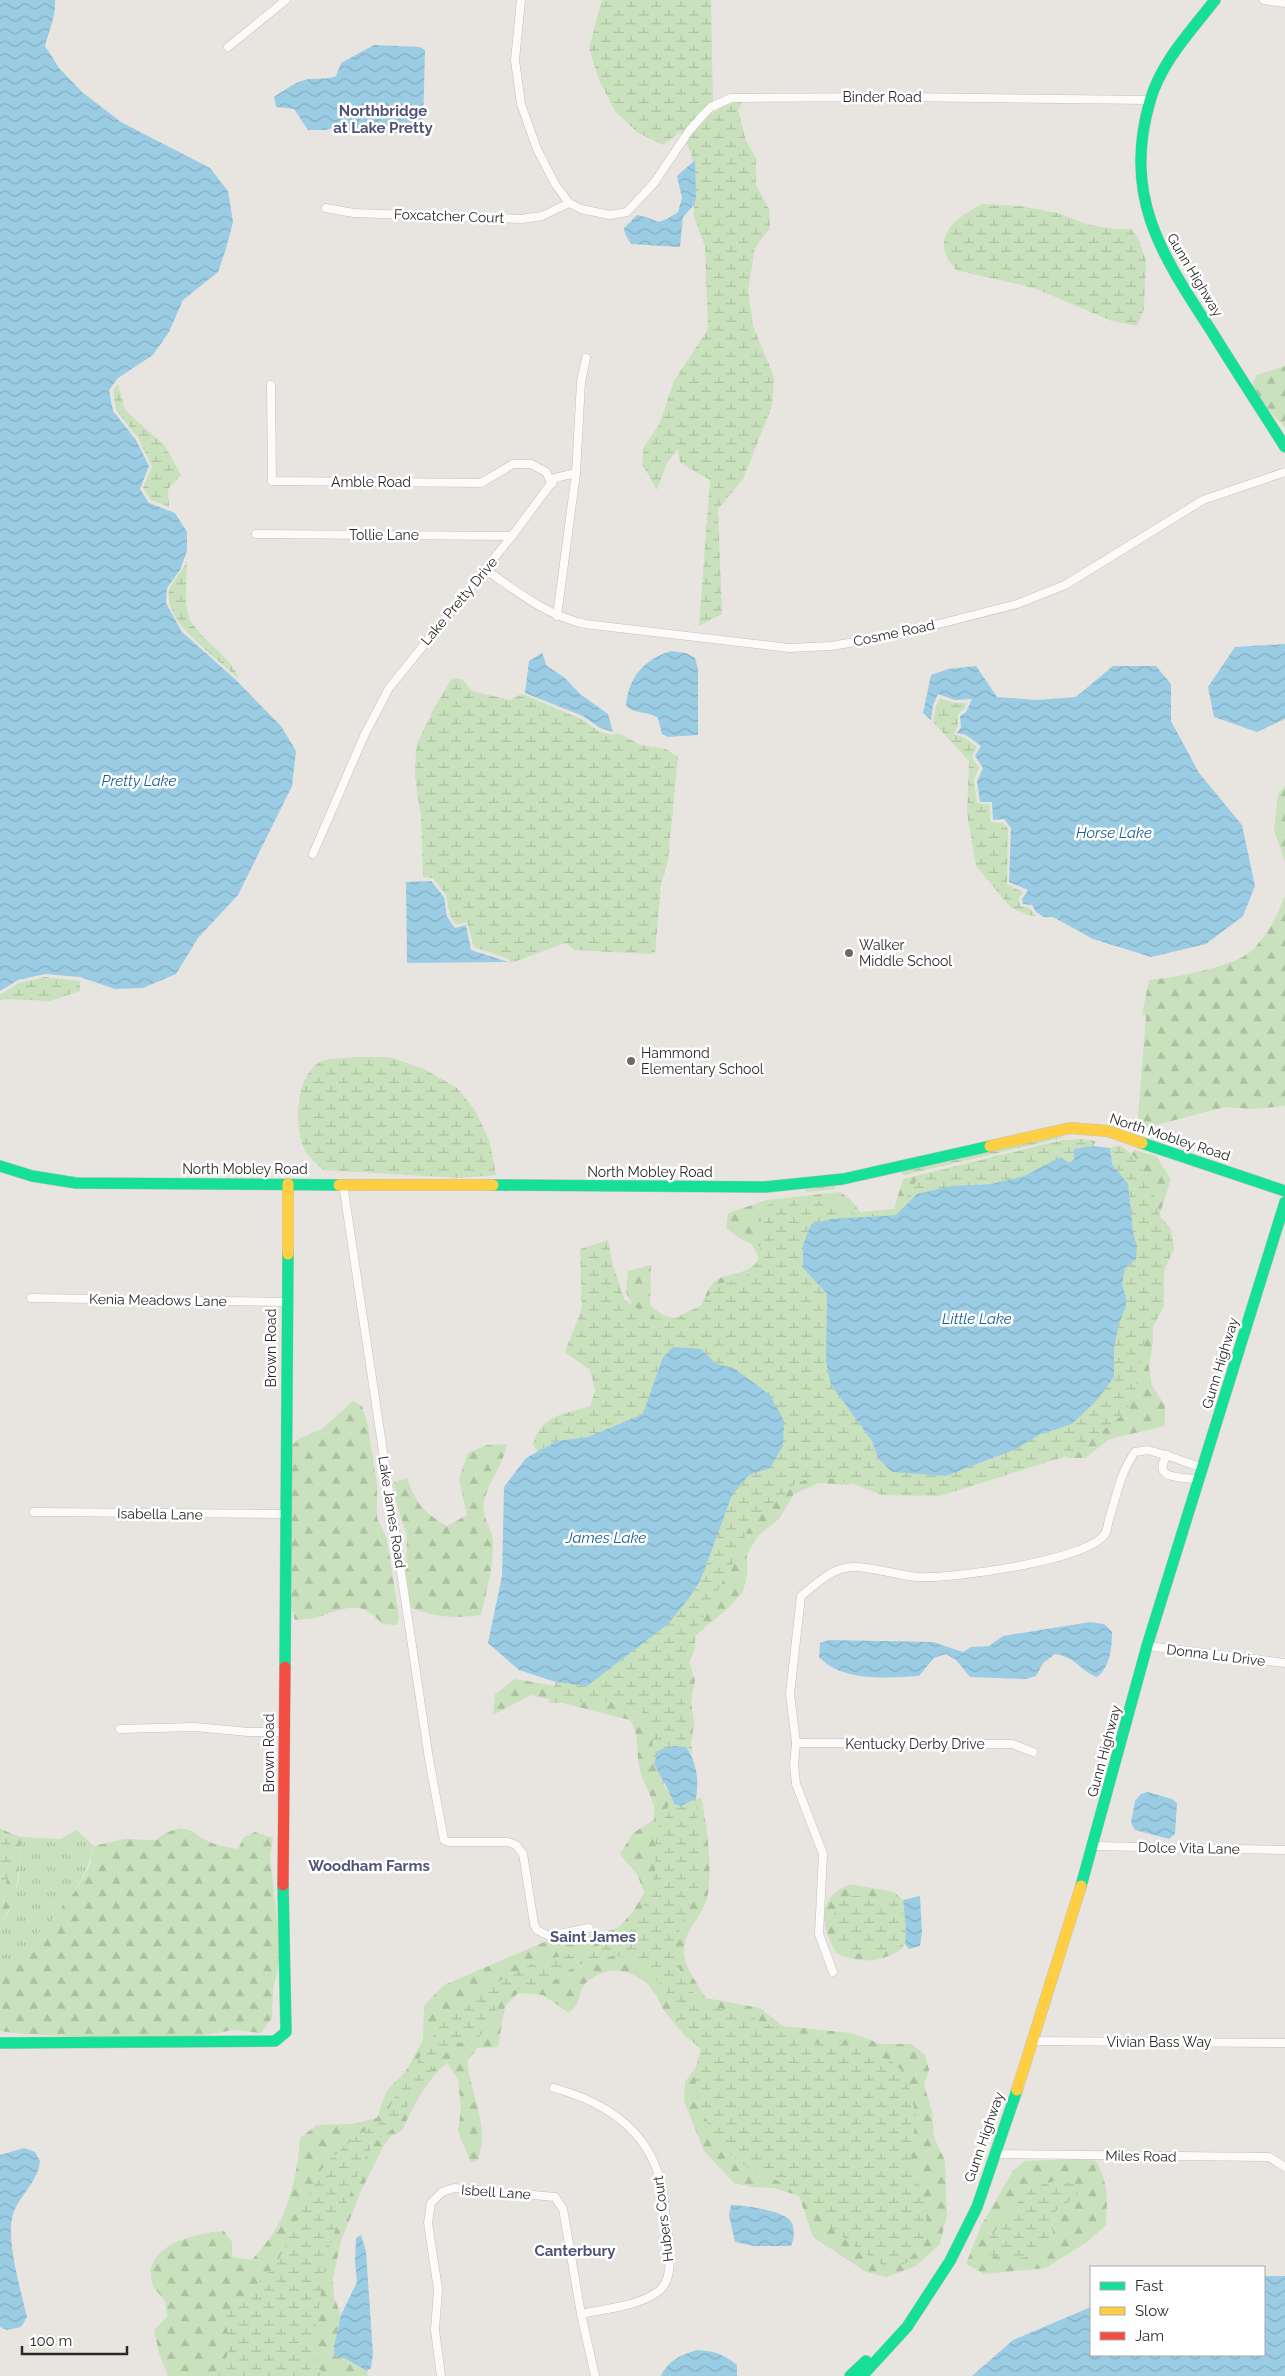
<svg xmlns="http://www.w3.org/2000/svg" width="1285" height="2376" viewBox="0 0 1285 2376" font-family="Raleway,sans-serif">
<style>
.grass{fill:url(#grass-tufts)}
.forest{fill:url(#forest-firs)}
.wetland{fill:url(#wetland-marsh)}
.water{fill:url(#water-waves)}
.lines{fill:none;stroke-linecap:round;stroke-linejoin:round}
.street-casing{stroke:#c2c1c1;stroke-width:9}
.fast-casing{stroke:#c2c1c1;stroke-width:12}
.slow-casing{stroke:#c2c1c1;stroke-width:12}
.jam-casing{stroke:#c2c1c1;stroke-width:12}
.street{stroke:#fcfbfa;stroke-width:8}
.fast{stroke:#16e098;stroke-width:11}
.slow{stroke:#ffcf43;stroke-width:11}
.jam{stroke:#f24e42;stroke-width:11}
.poi-dot{fill:#6c6b6a;stroke:#fff;stroke-width:2}
.labels{text-anchor:middle;dominant-baseline:central;stroke-width:5;stroke-linejoin:round;paint-order:stroke}
.street-label{font-size:14px;fill:#2a2a2a;stroke:#fff}
.poi-label{font-size:14px;fill:#2a2a2a;stroke:#fff;text-anchor:start}
.neighbourhood-label{font-size:15px;font-weight:bold;fill:#4e5378;stroke:#fff}
.water-label{font-size:15px;font-style:italic;fill:#185f91;stroke:#fff}
</style>
<defs>
<pattern id="grass-tufts" width="24" height="20" patternUnits="userSpaceOnUse" patternTransform="scale(1.25)"><rect width="24" height="20" fill="#c9e1bc"/><path d="M3 7l-1-3M5 7V3M7 7l1-3M15 17l-1-3M17 17v-4M19 17l1-3" fill="none" stroke="#adc1a2"/></pattern>
<pattern id="forest-firs" width="22" height="20" patternUnits="userSpaceOnUse" patternTransform="scale(1.25)"><rect width="22" height="20" fill="#c9e1bc"/><path d="M5 1l3.5 6h-7zM16 11l3.5 6h-7z" fill="#adc1a2"/></pattern>
<pattern id="wetland-marsh" width="20" height="14" patternUnits="userSpaceOnUse" patternTransform="scale(1.25)"><rect width="20" height="14" fill="#c9e1bc"/><path d="M1 5h8M5 5V1M11 12h8M15 12V8" fill="none" stroke="#adc1a2"/></pattern>
<pattern id="water-waves" width="16" height="10" patternUnits="userSpaceOnUse" patternTransform="scale(1.25)"><rect width="16" height="10" fill="#9acce4"/><path d="M0 5q4-4 8 0t8 0" fill="none" stroke="#85afc4"/></pattern>
</defs>
<rect width="100%" height="100%" fill="#e8e5e1"/>
<path class="grass" d="M76,1830L94,1846C83,1896 39,1936 0,1968V1924L8,1914L19,1880L21,1837L61,1839Z"/>
<g class="forest">
<polygon points="1285,366 1285,427 1261,402 1252,388 1256,375"/>
<polygon points="1285,786 1285,862 1274,830 1278,794"/>
<path d="M1285,896V1106L1253,1109L1225,1107L1137,1130L1146,1016L1142,1015L1149,980C1173,978 1232,967 1250,952C1266,938 1277,916 1285,896Z"/>
<path d="M1081,1139L1097,1141L1092,1146L1074,1149L896,1215L832,1219L790,1259L861,1474L848,1485L819,1483L794,1494L779,1519L758,1536L747,1554V1575L743,1592L726,1610L696,1635L694,1651L689,1661L695,1680L691,1702L694,1722L692,1739L663,1784L680,1806L701,1797C707,1823 712,1867 708,1894C706,1904 699,1916 693,1925C673,1954 690,1972 706,1998L760,2008L783,2026L851,2033L881,2044H911L925,2055L929,2070L924,2085L932,2111L934,2137L945,2161L947,2215L940,2244L916,2266L887,2277L866,2272L813,2237L799,2196L774,2188L751,2187L734,2183L704,2151L684,2101L685,2082L696,2067L701,2049C688,2038 676,2027 666,2013C661,2007 659,1999 655,1993C640,1972 613,1963 591,1979C581,1985 581,1992 578,2001C577,2006 572,2010 569,2013L543,1995L518,1993L505,2006L498,2047L477,2048L467,2062C470,2086 480,2108 482,2132C483,2140 480,2151 479,2159L471,2163L458,2131L461,2108L458,2079L447,2063C426,2080 413,2107 402,2131L391,2136L383,2147L361,2191L341,2241L333,2278L334,2297L341,2315L334,2346L343,2358L367,2371L368,2376H168L159,2353L154,2330L167,2317C167,2312 166,2306 165,2301C162,2296 156,2291 153,2286C139,2246 195,2233 224,2231L232,2242V2257L252,2260C259,2251 268,2242 274,2232C291,2205 298,2169 300,2138L317,2125L351,2124L377,2118L387,2090L406,2071L423,2040L424,2006L444,1985L549,1940L581,1939L618,1928L632,1913L644,1893L638,1876L620,1854L633,1833L654,1820C657,1797 641,1785 639,1765C636,1748 640,1736 630,1720L531,1695L493,1715L495,1694L515,1679L573,1689L640,1322L626,1292L628,1271L651,1265L650,1305C669,1322 674,1319 698,1313C703,1303 708,1284 718,1279C734,1271 746,1276 759,1259L752,1244L739,1238L726,1228L728,1213L767,1200L840,1192L851,1200L860,1212L894,1209L903,1179L1058,1141Z"/>
<polygon points="1134,1150 1156,1156 1171,1179 1157,1223 1152,1313 1153,1341 1149,1367 1152,1386 1165,1405 1165,1426 1110,1439 1085,1458 1067,1458 1062,1446 1126,1164"/>
<path d="M353,1401L362,1406L368,1426L377,1484V1518L387,1539L399,1617L397,1625L382,1624C361,1598 344,1609 318,1617C311,1619 302,1619 295,1620L291,1607L292,1445L300,1438L322,1429Z"/>
<path d="M507,1444C504,1464 489,1480 484,1501C481,1518 493,1530 493,1542C494,1566 486,1592 481,1615C453,1619 437,1617 411,1608L406,1575L407,1536L395,1498L394,1482L407,1478C417,1505 422,1511 447,1526L467,1515L459,1479L468,1453L487,1445Z"/>
<path d="M180,1828C193,1830 192,1832 202,1838C213,1845 226,1847 238,1849L244,1837L255,1832L273,1838L270,1856L281,1955L273,1990L272,2018L261,2033L234,2030L200,2036L113,2038L22,2034L0,2031V1968C29,1944 77,1899 90,1864C92,1858 93,1852 94,1846L124,1839L156,1840L165,1833Z"/>
<path d="M0,1829L21,1837C19,1867 20,1899 0,1924Z"/>
<path d="M850,1884L894,1892L903,1900L906,1928L903,1948C879,1964 862,1963 837,1954C821,1927 815,1898 850,1884Z"/>
<path d="M1076,2159L1096,2161C1109,2184 1107,2200 1106,2225L1087,2242L1046,2268L984,2274L966,2264L981,2226L1013,2171L1025,2161Z"/>
</g>
<g class="wetland">
<polygon points="602,0 711,0 713,102 700,112 682,135 680,132 663,145 638,133 615,111 599,80 589,48"/>
<path d="M743,101L738,110L746,141L756,158V185L769,209L770,228L755,248L748,290L753,326L774,377L772,406L743,479L718,509L722,614L699,626L710,480L680,463L678,449L667,463L657,490L642,464L644,447L659,425L674,381L708,329L705,246L694,217V160L692,162L691,152L686,143C701,121 715,105 743,101Z"/>
<path d="M982,204L1020,206L1058,213L1086,224L1113,229H1131L1138,238L1146,260L1144,309L1137,326L1112,321L1034,288L956,270C953,265 947,259 945,253C938,228 965,213 982,204Z"/>
<polygon points="118,384 125,410 165,446 181,475 168,489 169,507 151,500 143,488 152,466 138,438 116,410 113,390"/>
<path d="M187,561C187,580 182,611 194,626C207,644 231,657 239,679C219,659 163,623 169,591C171,583 183,570 187,561Z"/>
<polygon points="452,678 462,679 472,691 510,700 522,694 581,719 600,732 613,735 618,733 641,745 666,749 678,757 668,861 661,884 655,953 648,954 575,950 565,943 511,963 509,959 474,947 467,922 456,925 450,916 446,895 433,878 423,877 421,816 415,777 416,746 433,710"/>
<polygon points="940,698 954,703 967,703 964,709 958,714 958,726 954,734 965,738 977,747 972,757 979,768 974,780 977,803 990,805 990,822 1003,823 1008,829 1007,884 1023,892 1019,898 1020,906 1030,908 1036,916 1028,915 1011,908 976,866 967,814 969,761 933,722 936,706"/>
<polygon points="45,977 80,981 80,991 50,1001 4,999 0,1001 0,995 19,983"/>
<path d="M356,1057H389L424,1069L457,1088L475,1110L490,1143L496,1175L461,1178L323,1170C317,1164 308,1157 305,1150C293,1127 295,1069 325,1060C335,1058 346,1058 356,1057Z"/>
<polygon points="1054,1136 1066,1137 904,1175 900,1171 836,1184 835,1189 807,1192 805,1187"/>
<polygon points="1081,1139 1093,1142 1092,1146 1074,1149 1074,1159 1069,1164 1061,1157 1024,1176 991,1184 952,1186 896,1215 919,1176 1058,1141"/>
<path d="M1120,1145L1135,1157L1143,1172L1154,1194L1160,1216L1171,1229L1174,1249L1164,1271V1306L1143,1345L1134,1398L1120,1417L1073,1454L940,1496L882,1495L856,1485L821,1476L795,1483L782,1497L760,1514L747,1531L738,1554L703,1617L696,1635L694,1651L689,1661V1681L684,1695L693,1755L686,1747L659,1750L654,1763L652,1748L654,1729L643,1713L623,1702L548,1703L556,1682L587,1686L668,1624L689,1598L701,1579L732,1495L749,1475L770,1468L735,1369L715,1363L701,1349L658,1371L654,1386L643,1414L588,1437L557,1441L537,1452L533,1444C542,1414 563,1415 590,1406L595,1391L590,1370L565,1352L582,1308L580,1249L608,1240L613,1265L624,1299L651,1319L675,1318L702,1305L717,1284L744,1279L759,1259L762,1225L760,1216L766,1206L777,1199L832,1202L863,1219H832L803,1268L827,1294L831,1385L872,1441L878,1458L892,1471L946,1476L1016,1449L1039,1435L1072,1424L1114,1377V1348L1119,1323L1126,1306V1298L1121,1284L1125,1268L1136,1259L1137,1246L1133,1233L1128,1184L1112,1164L1110,1148Z"/>
<path d="M696,1799L702,1878L681,1924L673,1956L689,1988L703,2003L753,2018L775,2027L787,2037L809,2043L855,2045L873,2055L890,2060L906,2074L916,2115L911,2160L927,2210L925,2238L907,2263L887,2268C865,2253 841,2239 824,2219C818,2213 814,2204 807,2198C790,2182 767,2179 747,2167C715,2147 691,2105 696,2067C697,2061 700,2055 701,2049L683,2034L666,1990L646,1969L630,1958L613,1956L575,1966L558,1979L511,1991L500,2003L492,2021L478,2039L454,2044L437,2063L414,2094L395,2127L377,2141L367,2154L336,2228L326,2258L313,2348L317,2368L330,2376H218L230,2348L225,2316L276,2265L324,2164L359,2134L383,2121L399,2088L413,2076L421,2053L449,2013L482,1990L537,1961L578,1953L625,1936L637,1924L655,1873L656,1830L664,1819L669,1803L680,1806Z"/>
<path d="M0,1829C21,1843 8,1881 0,1899Z"/>
<path d="M851,1896C867,1896 886,1897 901,1903L906,1928L905,1944L883,1951L852,1954L838,1944L833,1917L837,1905Z"/>
<path d="M1058,2180L1077,2185L1078,2195L1053,2213V2236C1029,2260 1021,2264 988,2254L990,2237L1017,2203L1033,2187Z"/>
</g>
<g class="water">
<path d="M0,0H55C56,17 49,30 45,46L59,68L82,92L121,122L210,168L228,191L233,222L226,249L218,272L183,300L169,332L153,355L118,378L109,390L113,411L136,440L149,466L140,489L149,503L175,513L187,532V551L180,570L167,588L166,603L182,632L235,679L281,726L296,751L292,786L238,895L198,938L176,974L143,988L115,989L80,977L45,974L18,980L0,991Z"/>
<path d="M374,45L420,47L425,50L423,129L418,134L335,131L333,128L325,130H308L294,109L276,107L274,97C285,90 296,81 309,79C319,78 326,80 336,76L341,63Z"/>
<path d="M695,160L696,199L694,205L683,217L680,247L631,244L625,234L624,228L637,215C661,219 652,229 678,212L682,198L677,176Z"/>
<polygon points="1285,644 1285,719 1257,732 1214,717 1208,687 1235,647"/>
<path d="M671,651L686,653L695,658L698,669V735L668,737L662,734L658,718C648,711 634,714 626,706C628,678 644,659 671,651Z"/>
<polygon points="542,653 547,666 565,678 580,694 608,714 613,732 600,728 583,716 525,693 529,661"/>
<polygon points="976,666 997,697 1037,700 1076,697 1113,666 1156,666 1171,684 1171,721 1199,773 1242,825 1255,886 1243,916 1206,944 1151,957 1093,939 1053,917 1044,917 1036,912 1032,905 1023,904 1022,899 1028,890 1009,882 1011,828 1004,819 993,820 992,802 980,802 977,781 983,768 975,756 981,746 966,735 957,733 961,727 960,716 966,712 972,699 955,700 938,694 933,705 931,720 923,713 931,675 948,669"/>
<polygon points="431,881 444,897 447,917 455,928 466,925 471,950 508,962 407,963 406,882"/>
<polygon points="1092,1146 1110,1148 1112,1164 1128,1184 1133,1233 1137,1246 1136,1259 1125,1268 1122,1284 1126,1298 1126,1306 1119,1323 1114,1348 1114,1377 1096,1401 1072,1424 1039,1435 1016,1449 946,1476 892,1472 878,1458 872,1441 831,1385 826,1362 827,1294 803,1268 803,1245 811,1224 832,1219 896,1215 917,1194 952,1186 991,1184 1024,1176 1061,1157 1069,1163 1074,1159 1074,1149"/>
<polygon points="673,1347 701,1349 715,1363 735,1369 770,1395 784,1421 783,1446 770,1468 749,1475 732,1495 701,1579 689,1598 668,1624 587,1686 556,1682 519,1670 488,1643 502,1576 504,1487 526,1458 557,1441 588,1437 643,1414 663,1357"/>
<path d="M1090,1622L1104,1624L1112,1632C1112,1647 1110,1668 1097,1677C1077,1669 1078,1658 1055,1654L1043,1663L1036,1676L1026,1679L970,1677L956,1660L946,1654L934,1658L919,1676C887,1678 842,1682 819,1657L820,1643L829,1640L933,1642L963,1652L971,1647L989,1646L1003,1636Z"/>
<path d="M674,1746L686,1747C697,1762 699,1781 696,1799L680,1806L674,1804C672,1794 659,1775 654,1763L659,1750Z"/>
<polygon points="1148,1792 1172,1799 1177,1803 1175,1834 1169,1839 1135,1830 1131,1823 1135,1801 1141,1794"/>
<polygon points="920,1896 922,1932 920,1946 909,1949 905,1944 906,1928 903,1900"/>
<path d="M24,2148L35,2152L40,2161C38,2181 22,2193 14,2211C4,2235 21,2291 27,2317L21,2327L7,2330L0,2327V2155Z"/>
<path d="M731,2205C743,2205 776,2210 786,2217C796,2223 795,2237 791,2246H754L735,2242L729,2215Z"/>
<polygon points="361,2235 366,2251 373,2354 371,2368 367,2371 344,2358 335,2357 334,2346 341,2315 357,2282 355,2262 356,2238"/>
<polygon points="1264,2276 1285,2276 1285,2376 972,2376 1013,2340 1091,2307 1091,2355 1264,2355"/>
<path d="M697,2350C714,2351 724,2354 737,2365V2376H661C667,2361 682,2354 697,2350Z"/>
</g>
<g class="lines">
<defs>
<g id="street">
<polyline points="521,0 515,60 521,104 537,149 555,184 569,203 581,209 610,215 627,212 654,183 689,131 703,115 711,107 731,98 900,97 1150,100"/>
<polyline points="1264,0 1285,3"/>
<polyline points="228,47 286,0"/>
<polyline points="326,208 354,213 521,219 542,216 569,203"/>
<polyline points="271,385 272,481 481,483 513,464 531,464 546,472 552,484"/>
<polyline points="256,534 512,536"/>
<path d="M485,569C519,593 544,614 585,624L789,648L831,646L896,635L1017,604L1065,585L1203,500L1285,472"/>
<polyline points="557,616 576,473"/>
<polyline points="313,854 364,736 389,688 512,536 555,478 576,473 581,382 586,358"/>
<polyline points="343,1184 429,1759 444,1840 449,1842 508,1842 516,1845 523,1854 534,1924 537,1930 549,1936 589,1928"/>
<polyline points="31,1298 286,1302"/>
<path d="M1167,1455C1150,1482 1185,1476 1200,1480"/>
<polyline points="1180,1460 1203,1468"/>
<polyline points="34,1512 285,1514"/>
<polyline points="1147,1646 1285,1663"/>
<polyline points="120,1729 195,1727 248,1732 284,1732"/>
<polyline points="796,1743 1012,1744 1033,1752"/>
<polyline points="1094,1846 1285,1850"/>
<path d="M833,1972L819,1934L823,1854L796,1784L794,1765L796,1743L790,1694L801,1596C816,1584 833,1567 853,1567C874,1567 896,1575 917,1577C950,1579 1087,1561 1105,1534C1108,1529 1108,1521 1110,1516C1117,1494 1121,1471 1135,1452L1148,1450L1175,1458"/>
<polyline points="1033,2041 1285,2043"/>
<path d="M554,2088C601,2101 644,2126 659,2176C665,2194 665,2216 668,2236C670,2251 673,2279 660,2290C639,2307 606,2308 581,2314"/>
<polyline points="994,2154 1269,2157 1285,2167"/>
<polyline points="441,2376 435,2330 438,2289 428,2223 431,2203 442,2192 454,2188 555,2197 563,2209 581,2314 595,2376"/>
</g>
<g id="fast">
<path d="M1215,0C1191,31 1161,62 1150,101C1122,197 1162,255 1212,332C1236,371 1261,409 1285,447"/>
<polyline points="1142,1143 1285,1191"/>
<polyline points="0,1166 32,1176 76,1183 339,1185"/>
<polyline points="493,1185 765,1187 843,1179 990,1146"/>
<polyline points="285,1667 288,1254"/>
<polyline points="1081,1886 1147,1646 1285,1202"/>
<polyline points="0,2043 275,2041 286,2032 283,1885"/>
<polyline points="850,2376 866,2361"/>
<polyline points="862,2376 907,2327 950,2261 977,2207 1017,2090"/>
</g>
<g id="slow">
<polyline points="990,1146 1070,1128 1108,1131 1142,1143"/>
<polyline points="339,1185 493,1185"/>
<polyline points="288,1254 288,1184"/>
<polyline points="1017,2090 1081,1886"/>
</g>
<polyline id="jam" points="283,1885 285,1667"/>
</defs>
<use href="#street" class="street-casing"/>
<use href="#fast" class="fast-casing"/>
<use href="#slow" class="slow-casing"/>
<use href="#jam" class="jam-casing"/>
<use href="#street" class="street"/>
<use href="#fast" class="fast"/>
<use href="#slow" class="slow"/>
<use href="#jam" class="jam"/>
</g>
<g class="poi-dot">
<circle cx="849" cy="953" r="5"/>
<circle cx="631" cy="1061" r="5"/>
</g>
<g class="labels">
<g class="street-label">
<text x="882" y="97">Binder Road</text>
<text transform="translate(449 216) rotate(2)">Foxcatcher Court</text>
<text transform="translate(1195 275) rotate(59)">Gunn Highway</text>
<text x="371" y="482">Amble Road</text>
<text x="384" y="535">Tollie Lane</text>
<text transform="translate(459 601) rotate(-50)">Lake Pretty Drive</text>
<text transform="translate(894 633) rotate(-12)">Cosme Road</text>
<text transform="translate(1170 1137) rotate(18)">North Mobley Road</text>
<text x="245" y="1169">North Mobley Road</text>
<text x="650" y="1172">North Mobley Road</text>
<text transform="translate(158 1300) rotate(1)">Kenia Meadows Lane</text>
<text transform="translate(271 1348) rotate(-90)">Brown Road</text>
<text transform="translate(1220 1363) rotate(-73)">Gunn Highway</text>
<text transform="translate(392 1512) rotate(81)">Lake James Road</text>
<text transform="translate(160 1514) rotate(1)">Isabella Lane</text>
<text transform="translate(1216 1655) rotate(7)">Donna Lu Drive</text>
<text x="915" y="1744">Kentucky Derby Drive</text>
<text transform="translate(1104 1751) rotate(-75)">Gunn Highway</text>
<text transform="translate(269 1753) rotate(-90)">Brown Road</text>
<text transform="translate(1189 1848) rotate(1)">Dolce Vita Lane</text>
<text x="1159" y="2042">Vivian Bass Way</text>
<text transform="translate(984 2137) rotate(-71)">Gunn Highway</text>
<text transform="translate(1141 2156) rotate(1)">Miles Road</text>
<text transform="translate(496 2192) rotate(4)">Isbell Lane</text>
<text transform="translate(663 2219) rotate(-97)">Hubers Court</text>
</g>
<g class="poi-label">
<text x="859" y="945">Walker<tspan x="859" dy="16">Middle School</tspan></text>
<text x="641" y="1053">Hammond<tspan x="641" dy="16">Elementary School</tspan></text>
</g>
<g class="neighbourhood-label">
<text x="383" y="111">Northbridge<tspan x="383" dy="17">at Lake Pretty</tspan></text>
<text x="369" y="1866">Woodham Farms</text>
<text x="593" y="1937">Saint James</text>
<text x="575" y="2251">Canterbury</text>
</g>
<g class="water-label">
<text x="139" y="781">Pretty Lake</text>
<text x="1114" y="833">Horse Lake</text>
<text x="977" y="1319">Little Lake</text>
<text x="606" y="1538">James Lake</text>
</g>
</g>
<rect x="1090" y="2266" width="175" height="90" fill="#ffffff" stroke="#aaaaaa"/>
<rect x="1100" y="2282" width="25" height="8" fill="#16e098" stroke="#aaaaaa"/>
<text x="1135" y="2291" font-size="15" fill="#2a2a2a">Fast</text>
<rect x="1100" y="2307" width="25" height="8" fill="#ffcf43" stroke="#aaaaaa"/>
<text x="1135" y="2316" font-size="15" fill="#2a2a2a">Slow</text>
<rect x="1100" y="2332" width="25" height="8" fill="#f24e42" stroke="#aaaaaa"/>
<text x="1135" y="2341" font-size="15" fill="#2a2a2a">Jam</text>
<path d="M22 2346v8h105v-8" fill="none" stroke="#2a2a2a" stroke-width="2.5"/>
<text x="30" y="2346" font-size="15" fill="#2a2a2a" stroke="#ffffff" stroke-width="4" paint-order="stroke">100 m</text>
</svg>
